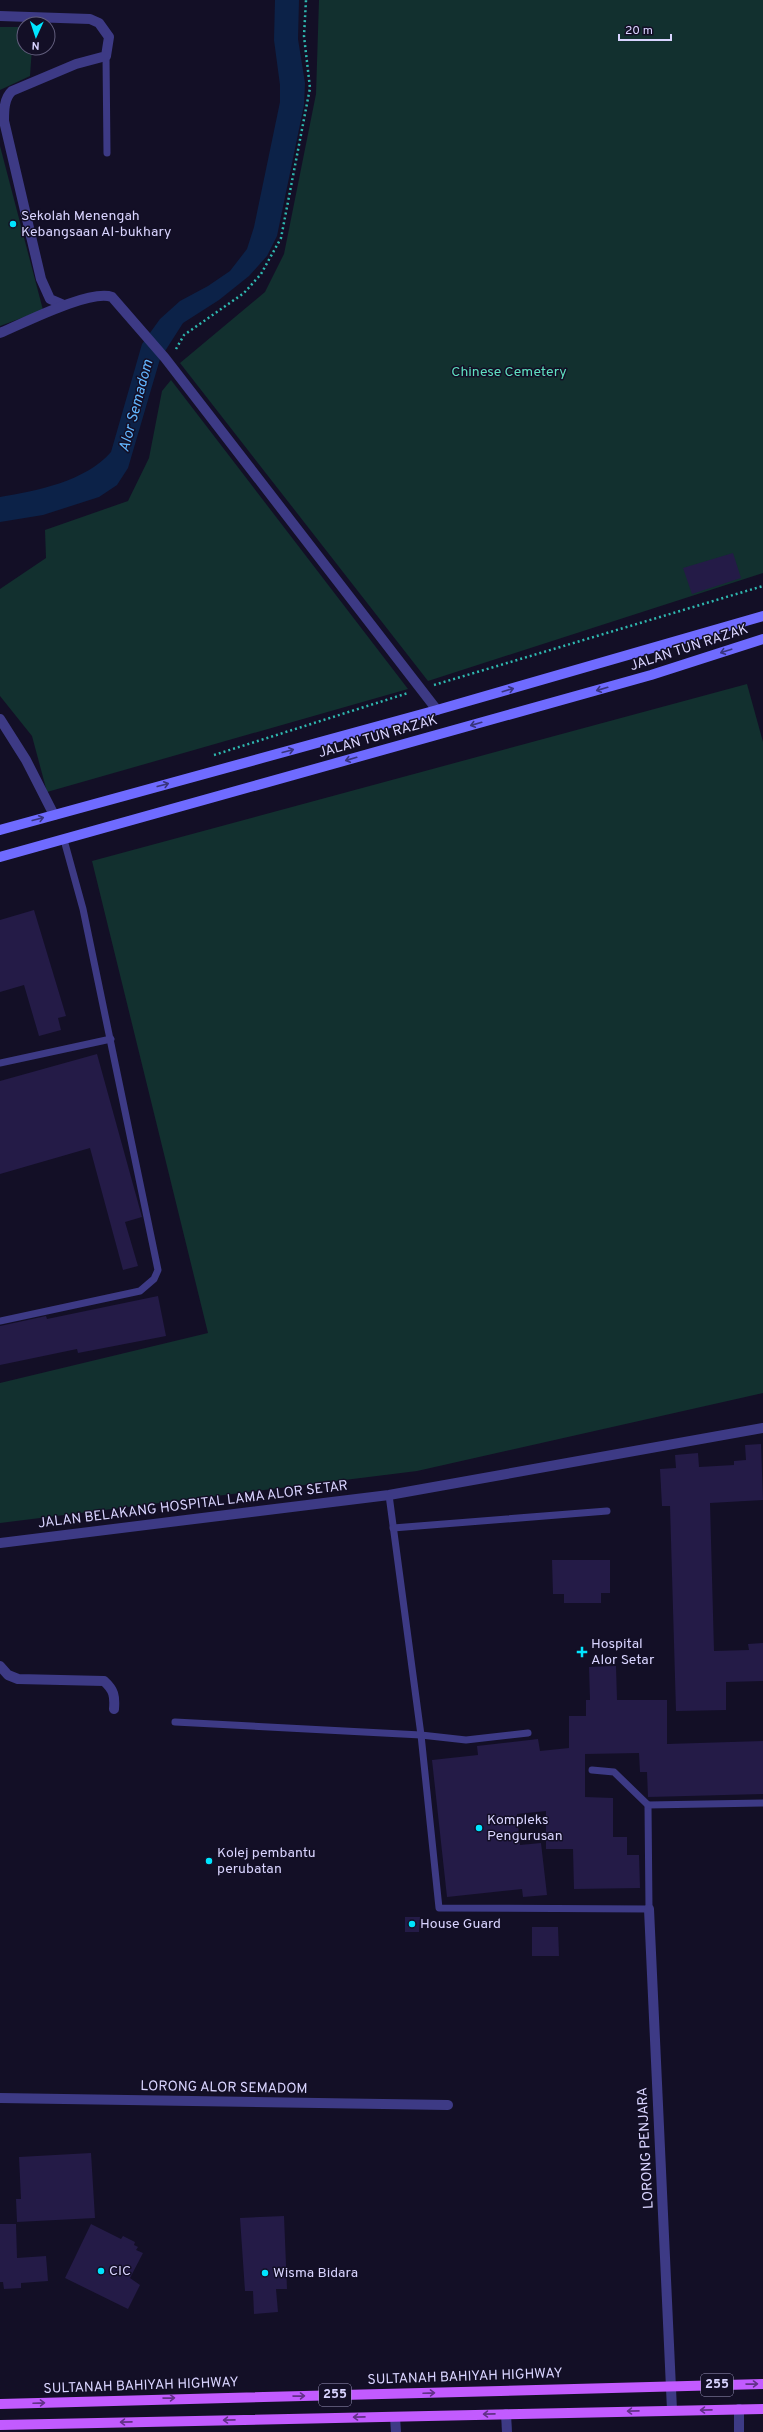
<svg xmlns="http://www.w3.org/2000/svg" width="763" height="2432" viewBox="0 0 763 2432" font-family="Overpass,sans-serif">
<style>
.green{fill:#12302f}
.water{fill:#0c2248}
.building{fill:#241b47}
.lines{fill:none;stroke-linecap:round;stroke-linejoin:round}
.path{stroke:#2fb8b0;stroke-width:2.5;stroke-dasharray:2 3;stroke-linecap:butt}
.service{stroke:#3d3a85;stroke-width:7}
.minor{stroke:#3d3a85;stroke-width:10}
.secondary{stroke:#6f6bff;stroke-width:10}
.primary{stroke:#c25bff;stroke-width:10}
.oneway{stroke:#38347d}
.oneway2{stroke:#623188}
.poi-dot{fill:#00e5ff;stroke:#130f26;stroke-width:1.5}
.labels{text-anchor:middle;dominant-baseline:central;stroke-width:3;stroke-linejoin:round;paint-order:stroke}
.shield{fill:#130f26;stroke:#9e99be;stroke-width:1}
.shield-label{font-size:13px;font-weight:bold;fill:#d9d4ff}
.poi-label{font-size:14px;fill:#d9d4ff;stroke:#130f26;text-anchor:start}
.park-label{font-size:14px;fill:#5fe0c0;stroke:#130f26}
.street-label{font-size:14px;fill:#d9d4ff;stroke:#130f26}
.water-label{font-size:15px;font-style:italic;fill:#62b6ff;stroke:#130f26}
</style>
<rect width="100%" height="100%" fill="#130f26"/>
<g class="green">
<polygon points="319,0 763,0 763,573 428,681 180,363 265,292 284,254 316,94"/>
<polygon points="0,27 24,27 24,48 32,48 30,76 0,90"/>
<polygon points="0,146 43,310 0,326"/>
<polygon points="171,380 408,689 47,792 32,736 0,696 0,589 46,558 45,530 128,501 149,458 162,391"/>
<polygon points="747,684 763,742 763,1393 417,1471 0,1523 0,1383 208,1333 92,861"/>
</g>
<path class="water" d="M275,0H299L298,39L305,83L304,105L277,236L267,256L249,276L219,300L183,323L160,359L128,468L117,485L99,497L43,515L0,522V497C37,491 86,481 111,452L142,344L160,319L180,301L208,286L230,271L247,249L254,227L280,102V85L274,40Z"/>
<g class="building">
<polygon points="733,553 741,578 692,594 683,568"/>
<polygon points="34,910 66,1016 58,1018 61,1030 39,1036 24,985 0,992 0,920"/>
<polygon points="97,1054 142,1217 125,1222 138,1266 123,1270 90,1148 0,1174 0,1081"/>
<polygon points="158,1296 166,1336 78,1353 77,1349 0,1365 0,1326 46,1316 47,1319"/>
<polygon points="761,1444 763,1500 710,1503 714,1651 749,1650 748,1644 763,1643 763,1681 726,1682 726,1710 676,1711 670,1506 662,1506 660,1469 676,1468 675,1455 698,1453 699,1467 734,1465 734,1461 746,1460 745,1445"/>
<polygon points="552,1560 610,1560 610,1593 601,1593 601,1603 564,1603 564,1594 553,1594"/>
<polygon points="616,1666 617,1700 667,1700 667,1744 763,1741 763,1794 648,1797 647,1772 640,1772 639,1753 585,1754 585,1797 613,1798 613,1837 627,1837 627,1855 639,1855 640,1888 574,1889 573,1849 546,1849 546,1811 517,1814 520,1845 541,1843 547,1895 523,1897 522,1889 447,1897 432,1760 478,1755 477,1746 538,1739 540,1751 569,1748 569,1716 586,1716 586,1700 590,1700 589,1667"/>
<polygon points="405,1917 420,1917 419,1932 405,1932"/>
<polygon points="532,1927 558,1927 559,1956 532,1956"/>
<polygon points="91,2153 95,2218 17,2222 16,2199 21,2199 19,2157"/>
<polygon points="284,2216 287,2289 276,2289 278,2312 254,2314 253,2291 245,2291 240,2218"/>
<polygon points="0,2224 16,2224 17,2258 46,2256 48,2281 21,2283 21,2288 4,2289 3,2282 0,2282"/>
<polygon points="91,2224 121,2239 123,2236 135,2242 134,2245 138,2247 136,2250 143,2253 130,2278 140,2285 128,2309 65,2278"/>
</g>
<g class="lines">
<g class="path">
<polyline points="176,349 184,335 244,293 261,274 281,238 310,88 304,36 306,0"/>
<polyline points="434,685 763,586"/>
<polyline points="214,755 408,693"/>
</g>
<g class="service">
<polyline points="106,56 107,153"/>
<polyline points="0,1063 111,1039"/>
<polyline points="0,1321 140,1291 154,1279 158,1270 83,909 64,840"/>
<polyline points="389,1495 421,1735 439,1908 649,1909 648,1805 614,1772 592,1770"/>
<polyline points="393,1528 607,1511"/>
<polyline points="175,1722 421,1735 466,1740 528,1733"/>
<polyline points="648,1805 763,1803"/>
</g>
<g class="minor">
<path d="M0,16L90,19L99,23L109,37L106,56L76,64L12,91C4,98 4,111 4,121L41,279L50,299L64,305"/>
<path d="M0,333C24,323 90,289 112,297L165,358L437,710"/>
<polyline points="0,719 26,760 54,815"/>
<polyline points="0,1543 389,1495 763,1428"/>
<path d="M0,1666L8,1675L18,1679L104,1681C114,1690 115,1696 114,1709"/>
<polyline points="649,1909 672,2410"/>
<polyline points="0,2098 448,2105"/>
<polyline points="506,2414 507,2432"/>
<polyline points="395,2417 396,2432"/>
<polyline points="739,2432 739,2409"/>
</g>
<g class="secondary">
<polyline points="0,830 437,710 763,616"/>
<polyline points="0,857 651,675 763,639"/>
</g>
<g class="primary">
<polyline points="0,2404 763,2384"/>
<polyline points="0,2425 763,2409"/>
</g>
</g>
<defs><path id="oneway-shaft" d="M-6 0H5M1.5-3L5.5 0L1.5 3" fill="none" stroke-width="1.6" stroke-linecap="round" stroke-linejoin="round"/></defs>
<g class="oneway">
<use href="#oneway-shaft" transform="translate(726 651) rotate(162)"/>
<use href="#oneway-shaft" transform="translate(602 689) rotate(164)"/>
<use href="#oneway-shaft" transform="translate(508 690) rotate(-16)"/>
<use href="#oneway-shaft" transform="translate(476 724) rotate(164)"/>
<use href="#oneway-shaft" transform="translate(288 751) rotate(-15)"/>
<use href="#oneway-shaft" transform="translate(351 759) rotate(164)"/>
<use href="#oneway-shaft" transform="translate(163 785) rotate(-15)"/>
<use href="#oneway-shaft" transform="translate(38 819) rotate(-15)"/>
</g>
<g class="oneway2">
<use href="#oneway-shaft" transform="translate(752 2384) rotate(-1)"/>
<use href="#oneway-shaft" transform="translate(429 2393) rotate(-2)"/>
<use href="#oneway-shaft" transform="translate(299 2396) rotate(-1)"/>
<use href="#oneway-shaft" transform="translate(169 2398) rotate(-1)"/>
<use href="#oneway-shaft" transform="translate(39 2403) rotate(-2)"/>
<use href="#oneway-shaft" transform="translate(706 2410) rotate(179)"/>
<use href="#oneway-shaft" transform="translate(633 2411) rotate(179)"/>
<use href="#oneway-shaft" transform="translate(489 2414) rotate(179)"/>
<use href="#oneway-shaft" transform="translate(359 2417) rotate(179)"/>
<use href="#oneway-shaft" transform="translate(229 2420) rotate(179)"/>
<use href="#oneway-shaft" transform="translate(126 2422) rotate(179)"/>
</g>
<g class="poi-dot">
<circle cx="13" cy="224" r="4"/>
<path d="M580 1646h4v4h4v4h-4v4h-4v-4h-4v-4h4z"/>
<circle cx="479" cy="1828" r="4"/>
<circle cx="209" cy="1861" r="4"/>
<circle cx="412" cy="1924" r="4"/>
<circle cx="101" cy="2271" r="4"/>
<circle cx="265" cy="2273" r="4"/>
</g>
<g class="labels">
<g class="shield">
<rect x="701" y="2374" width="32" height="22" rx="3"/>
<rect x="319" y="2384" width="32" height="22" rx="3"/>
</g>
<g class="shield-label">
<text x="717" y="2385">255</text>
<text x="335" y="2395">255</text>
</g>
<g class="poi-label">
<text x="21" y="216">Sekolah Menengah<tspan x="21" dy="16">Kebangsaan Al-bukhary</tspan></text>
<text x="591" y="1644">Hospital<tspan x="591" dy="16">Alor Setar</tspan></text>
<text x="487" y="1820">Kompleks<tspan x="487" dy="16">Pengurusan</tspan></text>
<text x="217" y="1853">Kolej pembantu<tspan x="217" dy="16">perubatan</tspan></text>
<text x="420" y="1924">House Guard</text>
<text x="109" y="2271">CIC</text>
<text x="273" y="2273">Wisma Bidara</text>
</g>
<g class="park-label">
<text x="509" y="372">Chinese Cemetery</text>
</g>
<g class="street-label">
<text transform="translate(689 648) rotate(-18)">JALAN TUN RAZAK</text>
<text transform="translate(378 737) rotate(-16)">JALAN TUN RAZAK</text>
<text transform="translate(193 1505) rotate(-7)">JALAN BELAKANG HOSPITAL LAMA ALOR SETAR</text>
<text transform="translate(224 2088) rotate(1)">LORONG ALOR SEMADOM</text>
<text transform="translate(646 2148) rotate(-93)">LORONG PENJARA</text>
<text transform="translate(465 2377) rotate(-2)">SULTANAH BAHIYAH HIGHWAY</text>
<text transform="translate(141 2386) rotate(-2)">SULTANAH BAHIYAH HIGHWAY</text>
</g>
<g class="water-label">
<text transform="translate(137 406) rotate(-75)">Alor Semadom</text>
</g>
</g>
<g transform="translate(36 36) rotate(183)"><circle r="19" fill="#130f26" stroke="#625e7d"/>
<path d="M0-3L7 15L0 10L-7 15Z" fill="#00e5ff"/>
<text y="-6" font-size="11" font-weight="bold" text-anchor="middle" fill="#d9d4ff">N</text>
</g>
<path d="M619 34v6h52v-6" fill="none" stroke="#d9d4ff" stroke-width="2"/>
<text x="625" y="34" font-size="12" fill="#d9d4ff" stroke="#130f26" stroke-width="3" paint-order="stroke">20 m</text>
</svg>
